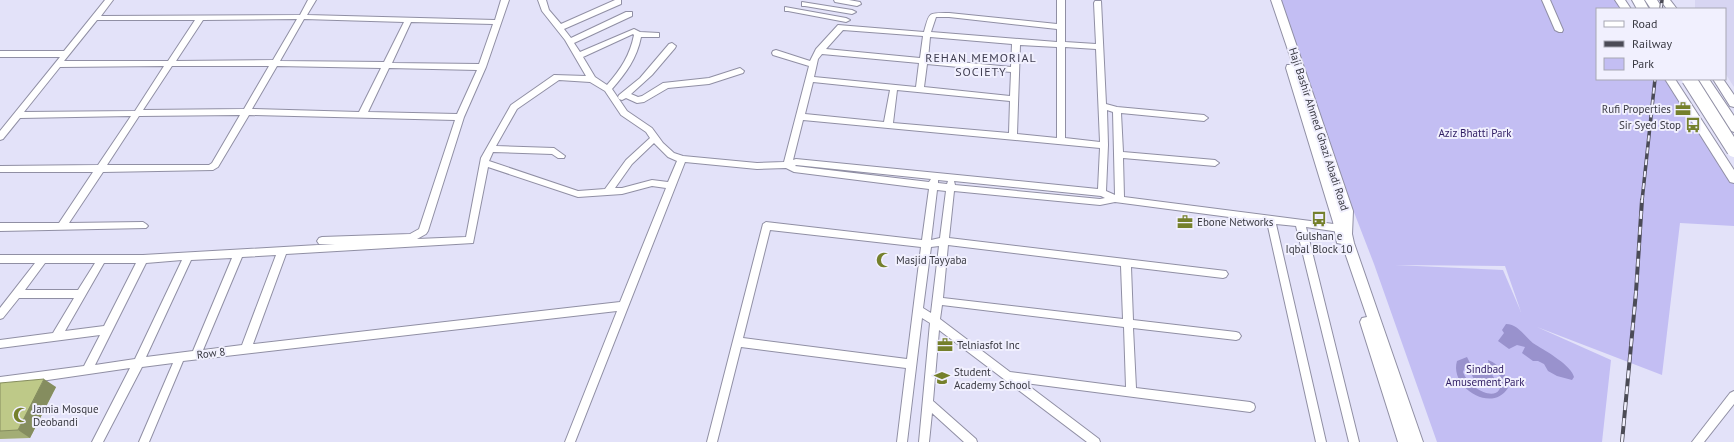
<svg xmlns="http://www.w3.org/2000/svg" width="1734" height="442" viewBox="0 0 1734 442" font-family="'PT Sans',sans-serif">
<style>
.built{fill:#d7d5f2}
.green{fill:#c3bef3;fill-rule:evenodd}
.water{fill:#9992cd}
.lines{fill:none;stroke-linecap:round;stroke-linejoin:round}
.minor-casing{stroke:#908fa4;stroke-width:2}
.tertiary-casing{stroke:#908fa4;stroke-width:2}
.primary-casing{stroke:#908fa4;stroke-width:2}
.minor{fill:#fff;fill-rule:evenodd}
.tertiary{fill:#fff;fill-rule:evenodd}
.primary{fill:#fff;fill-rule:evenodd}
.rail-far1-casing{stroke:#4b4b56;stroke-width:3.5}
.rail-casing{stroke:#4b4b56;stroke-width:4}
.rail-far1{stroke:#f1f0fe;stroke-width:2;stroke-dasharray:6;stroke-linecap:butt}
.rail{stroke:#f1f0fe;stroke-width:2.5;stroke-dasharray:8;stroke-linecap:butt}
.primary-bridge-casing{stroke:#908fa4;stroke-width:16;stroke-linecap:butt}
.primary-bridge{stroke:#fff;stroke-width:14}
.wall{fill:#a3ad75}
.shaded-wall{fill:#858d5f}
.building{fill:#bec988;stroke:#858d5f}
.labels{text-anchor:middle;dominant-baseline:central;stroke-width:4;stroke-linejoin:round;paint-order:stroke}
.poi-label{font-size:11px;fill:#393942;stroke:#f1f0fe;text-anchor:start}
.street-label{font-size:11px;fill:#393942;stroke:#f1f0fe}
.park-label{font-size:11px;fill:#2f1d63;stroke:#f1f0fe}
.neighbourhood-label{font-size:12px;letter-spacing:1px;fill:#3f3d50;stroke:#f1f0fe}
</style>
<rect width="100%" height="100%" fill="#e3e2f9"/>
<polygon class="built" points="1695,0 1734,0 1734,87 1725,73 1725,9 1695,9"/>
<path class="green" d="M1272,0H1621L1626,9H1597V79H1671L1734,179V226L1680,223L1662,375L1537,327L1611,360L1602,442H1437L1374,264ZM1395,265L1505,266L1521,312L1503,270Z"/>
<g class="water">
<path d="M1506,324C1519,324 1526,339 1536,345C1546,351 1572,366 1574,377L1572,380L1557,376L1548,371L1544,364L1538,361H1533L1522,353L1525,347L1517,345L1509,349L1498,341L1504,333L1502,330Z"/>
<path d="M1467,357L1470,363L1466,364L1463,372C1471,393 1507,406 1500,376L1489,366L1488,360C1501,365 1507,375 1508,388C1492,414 1449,387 1457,361Z"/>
<path d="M1477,368C1485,368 1492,372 1495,380L1493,385L1487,387L1475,382L1471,373Z"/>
</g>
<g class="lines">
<defs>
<g id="minor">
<path d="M105,0H113L101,16L300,15L308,0H316L307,15L495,20L501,0H509L486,67L464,117L428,231L426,234L417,239L466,237L481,158L511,105L554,75L586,76L565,40L542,11L538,0H546L549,10L561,24L615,0H621V4L564,29L571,38L626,12H632V16L574,43L580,52L634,29L640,32L659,33V37H641C637,58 626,73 612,89L627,111L652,128L663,143L674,153L683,156L757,163L784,162L809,66L773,55L772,53L773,51L776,50L810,61L816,49L838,25L924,32C930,12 927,13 949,13L1057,24V0H1065V42L1096,44L1094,3L1095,1H1101L1106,104L1117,107L1204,115L1208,118L1204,121L1121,113L1123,152L1215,160L1219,163L1215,166L1123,158L1124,197L1349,226L1351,229L1349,232L1346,233L1306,227L1359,442H1349L1296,226L1276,224L1326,442H1316L1267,222L1115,202L1100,205L954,191L949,238L1226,271L1228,274L1226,277L1223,278L1131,267L1133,320L1236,332L1239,333L1241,336L1239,339L1236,340L1133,328L1136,388L1250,402L1254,404L1255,407L1254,410L1250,412L1025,383L1099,439L1100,442H1087L939,330L933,401L976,439L977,442H964L932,413L929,442H919L930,323L922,318L907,442H897L906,368L741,347L717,442H707L763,224L766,222L922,240L929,189L794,172L786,168L757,169L685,162L575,442H565L617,311L183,361L149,442H139L173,363L142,367L103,442H92L130,368L0,387V377L84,366L100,335L0,348V340L53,333L74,298H19L3,318L0,319V308L35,263H0V255H143L335,244H319L317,241L319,238L322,237L410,234L419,229L455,120L249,115L218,167L213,170L103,172L69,223L143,222L146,224L148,226L146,228L0,231V223H59L93,172H0V166L98,165L131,116L20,118L3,139L0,140V131L60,57H0V51H64ZM936,17H949L1057,29V42L931,32ZM297,19L273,60L176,61L203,20ZM304,19L404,22L384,62L280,61ZM97,20H195L168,61H64ZM411,22L493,24L479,64L392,63ZM843,30L923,36L920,58L826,49ZM633,34L634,35C630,55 621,69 607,85L595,77L583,57ZM930,37L1012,44L1011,67L928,59ZM1020,45L1057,47V138L1017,134ZM1065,47L1096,49L1100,142L1065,138ZM822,54L919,63L916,87L814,77L818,59ZM927,64L1011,72L1010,96L924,87ZM164,66L135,111L24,112L60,67ZM172,66H269L244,109L143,110ZM277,66L381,68L359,112L252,109ZM389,68L477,70L457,114L368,112ZM559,80L590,82L605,91L621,115L646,132L650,138L626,160L605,189L578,191L489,161L493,152L552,154L558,158H564L565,156L554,148L496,146L517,109ZM813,82L890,90L884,122L805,114ZM897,90L1010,101L1009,133L893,123ZM1107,110L1113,112L1115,195L1106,191L1108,145ZM240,115L212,163L209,165H107L139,116ZM803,120L1100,148L1098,189L796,159L793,160ZM654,143L668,157L677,161L668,182L652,180L622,188H615L632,164ZM795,166L796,165L931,179L929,182ZM488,167L578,197L622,194L652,186L666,188L620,302L253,344L286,254L473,243ZM938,180L948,181L947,184L938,183ZM954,181L1101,196L1105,198L1100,199L955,185ZM937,190L946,191L940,238L931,240ZM770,230L921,247L907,359L743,338ZM948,245L1121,266L1123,319L943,298ZM939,246L931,313L923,308L931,247ZM276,255L242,345L203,350L242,257ZM232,258L193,351L146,357L191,260ZM182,260L135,359L95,365L146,263ZM45,263H95L78,290H25ZM104,263H136L104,326L65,331ZM942,305L1124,327L1126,387L1010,372L940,319Z"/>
<polygon points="834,0 849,0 860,2 861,4 857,6 835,2"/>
<polygon points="1542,0 1550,0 1563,30 1562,32 1559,32 1555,30"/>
<polygon points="802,2 852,10 856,12 852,14 805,6 802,6"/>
<polygon points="785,7 846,18 850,20 846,22 788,11 785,11"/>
<polygon points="672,43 676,46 675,48 652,75 631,94 638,97 642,96 663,83 709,78 740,68 744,71 743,73 709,84 668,88 644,102 637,103 626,98 622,100 619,99 618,97 619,95 640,78 669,44"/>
<polygon points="1734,391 1734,404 1704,442 1692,442 1730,393"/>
</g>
<g id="tertiary">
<polygon points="1271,0 1281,0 1353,211 1352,234 1354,243 1423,442 1398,442 1360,322 1362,318 1367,317 1342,244 1337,243 1333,222 1286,68 1287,65 1293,65"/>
<polygon points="1615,0 1625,0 1631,9 1621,9"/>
<polygon points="1660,0 1670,0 1677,9 1667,9"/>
<polygon points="1665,79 1675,79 1734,170 1734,183 1730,182"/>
<polygon points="1713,79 1723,79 1734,95 1734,107 1730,106"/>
</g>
<g id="primary">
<polygon points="1632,0 1644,0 1649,9 1637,9"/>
<polygon points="1645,0 1657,0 1663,9 1651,9"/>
<polygon points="1695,79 1709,79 1734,116 1734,132 1729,130"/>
</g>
</defs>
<use href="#minor" class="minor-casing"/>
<use href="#tertiary" class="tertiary-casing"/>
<use href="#primary" class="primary-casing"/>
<use href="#minor" class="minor"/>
<use href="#tertiary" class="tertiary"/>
<use href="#primary" class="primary"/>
<defs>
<g id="rail-far1">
<polyline points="1661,9 1662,0"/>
<polyline points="1642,201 1655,79"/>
</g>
<polyline id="rail" points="1622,442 1636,292 1642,200"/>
</defs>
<use href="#rail-far1" class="rail-far1-casing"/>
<use href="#rail" class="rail-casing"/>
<use href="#rail-far1" class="rail-far1"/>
<use href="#rail" class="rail"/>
<defs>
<polyline id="primary-bridge" points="1689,79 1734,150"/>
</defs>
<use href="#primary-bridge" class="primary-bridge-casing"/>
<use href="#primary-bridge" class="primary-bridge"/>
</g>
<polygon class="wall" points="0,383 56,387 30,438 0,439"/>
<polygon class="shaded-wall" points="44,379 56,387 30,438 18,430"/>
<polygon class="building" points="44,379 18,430 0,431 0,383"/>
<defs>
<symbol id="office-bare" viewBox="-9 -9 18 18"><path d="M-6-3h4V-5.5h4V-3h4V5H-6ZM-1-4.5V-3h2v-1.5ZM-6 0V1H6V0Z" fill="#75802c" stroke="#f1f0fe" stroke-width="2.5" paint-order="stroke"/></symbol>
<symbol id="bus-bare" viewBox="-9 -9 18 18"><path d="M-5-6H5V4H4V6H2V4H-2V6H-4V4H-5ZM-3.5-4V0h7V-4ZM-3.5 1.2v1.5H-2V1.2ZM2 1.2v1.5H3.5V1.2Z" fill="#75802c" stroke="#f1f0fe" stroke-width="2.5" paint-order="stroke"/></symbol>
<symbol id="mosque-bare" viewBox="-9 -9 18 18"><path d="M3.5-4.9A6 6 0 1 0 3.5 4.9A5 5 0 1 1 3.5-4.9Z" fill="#75802c" stroke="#f1f0fe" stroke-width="2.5" paint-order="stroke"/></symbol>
<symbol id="school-bare" viewBox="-9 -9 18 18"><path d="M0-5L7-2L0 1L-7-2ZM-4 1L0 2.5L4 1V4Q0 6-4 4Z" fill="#75802c" stroke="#f1f0fe" stroke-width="2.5" paint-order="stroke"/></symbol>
</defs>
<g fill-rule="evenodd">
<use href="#office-bare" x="1672" y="98" width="22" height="22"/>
<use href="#bus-bare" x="1682" y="114" width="22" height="22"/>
<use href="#bus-bare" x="1308" y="208" width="22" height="22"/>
<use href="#office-bare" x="1174" y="211" width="22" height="22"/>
<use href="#mosque-bare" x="873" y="249" width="22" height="22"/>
<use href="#office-bare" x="934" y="334" width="22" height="22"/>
<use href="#school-bare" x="931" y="367" width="22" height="22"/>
<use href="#mosque-bare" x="10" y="404" width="22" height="22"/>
</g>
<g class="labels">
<g class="poi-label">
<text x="1671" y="109" text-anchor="end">Rufi Properties</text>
<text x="1681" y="125" text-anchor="end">Sir Syed Stop</text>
<text x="1197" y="222">Ebone Networks</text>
<text x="1319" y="236" text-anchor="middle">Gulshan e<tspan x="1319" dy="13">Iqbal Block 10</tspan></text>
<text x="896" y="260">Masjid Tayyaba</text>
<text x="957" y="345">Telniasfot Inc</text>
<text x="954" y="372">Student<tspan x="954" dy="13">Academy School</tspan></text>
<text x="33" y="409">Jamia Mosque<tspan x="33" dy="13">Deobandi</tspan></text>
</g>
<g class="street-label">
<text transform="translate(1319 129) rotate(72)">Haji Bashir Ahmed Ghazi Abadi Road</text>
<text transform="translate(211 353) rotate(-7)">Row 8</text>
</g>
<g class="park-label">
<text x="1475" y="133">Aziz Bhatti Park</text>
<text x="1485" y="369">Sindbad<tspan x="1485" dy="13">Amusement Park</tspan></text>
</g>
<g class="neighbourhood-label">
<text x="981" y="57">REHAN MEMORIAL<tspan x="981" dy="14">SOCIETY</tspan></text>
</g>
</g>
<rect x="1596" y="8" width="130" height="72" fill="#f1f0fe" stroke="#a7a7b3"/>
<rect x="1604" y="21" width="20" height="6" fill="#ffffff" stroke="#a7a7b3"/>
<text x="1632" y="28" font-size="12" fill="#393942">Road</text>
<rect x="1604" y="41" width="20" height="6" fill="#4b4b56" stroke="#a7a7b3"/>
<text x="1632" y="48" font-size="12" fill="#393942">Railway</text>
<rect x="1604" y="58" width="20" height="12" fill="#c3bef3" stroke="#a7a7b3"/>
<text x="1632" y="68" font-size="12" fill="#393942">Park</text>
</svg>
